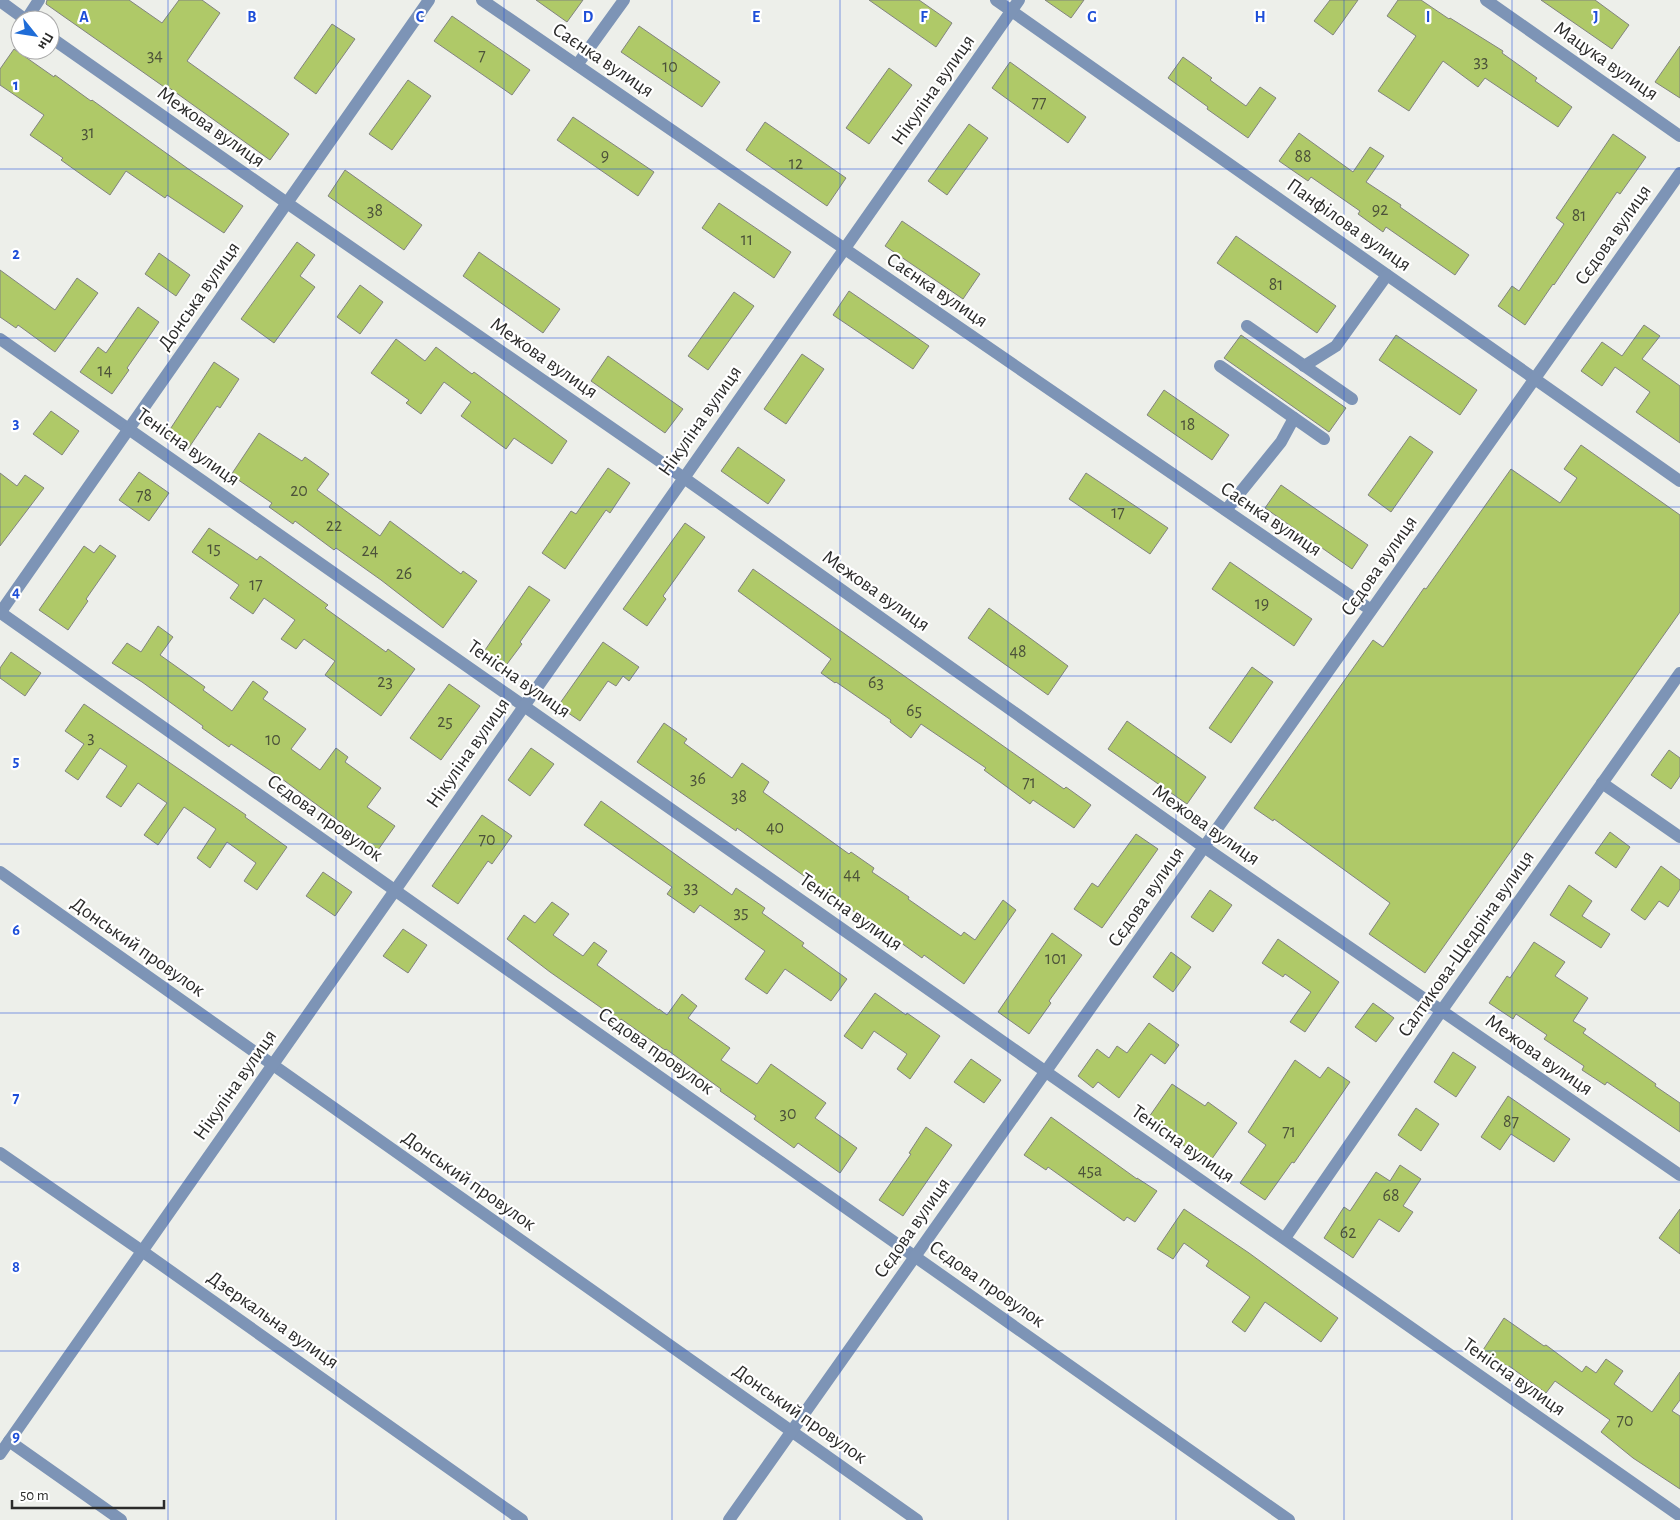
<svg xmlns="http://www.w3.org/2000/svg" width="1680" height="1520" viewBox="0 0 1680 1520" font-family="'Alegreya Sans',sans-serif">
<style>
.building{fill:#afc968;stroke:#82847f}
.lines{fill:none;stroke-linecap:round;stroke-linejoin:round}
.minor{stroke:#7d94b6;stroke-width:12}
.grid{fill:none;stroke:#1d4ed8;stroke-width:1;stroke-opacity:0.55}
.labels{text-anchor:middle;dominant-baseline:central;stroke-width:4.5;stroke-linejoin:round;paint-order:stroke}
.number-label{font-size:18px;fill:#4c523a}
.street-label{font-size:20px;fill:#2b2b2a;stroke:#fff}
.grid-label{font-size:16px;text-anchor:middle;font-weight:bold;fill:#1d4ed8;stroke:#fff;stroke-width:4.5;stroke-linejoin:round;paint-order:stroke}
</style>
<rect width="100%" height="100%" fill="#edefea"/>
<g class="building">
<polygon points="47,0 129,0 162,23 179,0 202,0 220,13 187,61 289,134 270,160 168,87 167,89 46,4"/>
<polygon points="536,0 583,0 567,22"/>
<polygon points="869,0 919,0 952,23 936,47"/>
<polygon points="1045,0 1084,0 1071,18"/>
<polygon points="1330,0 1358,0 1333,35 1314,21"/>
<polygon points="1398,0 1421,0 1449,19 1450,18 1503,51 1502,53 1537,78 1535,81 1572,107 1558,127 1485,78 1478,87 1443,61 1409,111 1378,91 1416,36 1387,16"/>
<polygon points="1541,0 1595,0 1629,25 1612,49"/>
<polygon points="452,16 530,70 512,95 434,41"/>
<polygon points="332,24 355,39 316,94 294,78"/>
<polygon points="639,26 720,82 702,107 621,52"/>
<polygon points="1680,46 1680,98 1655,82"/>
<polygon points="14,49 54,77 55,75 91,101 92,100 187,168 243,206 224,233 167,195 165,198 126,171 110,195 61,160 63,158 30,135 44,115 0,85 0,69"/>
<polygon points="1183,57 1212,78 1210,80 1246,106 1260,87 1276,98 1248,138 1207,109 1208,107 1168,78"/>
<polygon points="1010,62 1086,117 1068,143 992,88"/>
<polygon points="889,68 912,85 869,144 846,128"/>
<polygon points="408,80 431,96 392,150 369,134"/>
<polygon points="573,117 654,172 638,196 557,140"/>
<polygon points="765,122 846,178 827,206 746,150"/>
<polygon points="969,124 988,138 947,195 928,181"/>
<polygon points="1299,133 1353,172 1370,147 1384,156 1366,182 1401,205 1400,207 1469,255 1455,275 1386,227 1383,232 1358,214 1360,211 1311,177 1308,181 1279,161"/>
<polygon points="1613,134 1646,157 1620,194 1617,192 1554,285 1553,284 1525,325 1498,306 1512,286 1519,291 1564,224 1556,218"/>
<polygon points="345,170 422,225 404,250 328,196"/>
<polygon points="719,203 791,252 774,278 702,228"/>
<polygon points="902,221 980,274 963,299 885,246"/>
<polygon points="1236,236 1336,306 1317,333 1217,263"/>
<polygon points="297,242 315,255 300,276 315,287 274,343 241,319"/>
<polygon points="479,252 560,309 543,333 463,276"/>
<polygon points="159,253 190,275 176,296 145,274"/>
<polygon points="0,270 55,310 77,278 98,293 55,352 18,325 16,328 0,317"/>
<polygon points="360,285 383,302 360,334 337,317"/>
<polygon points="849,291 929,346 913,369 833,315"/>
<polygon points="734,292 754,306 708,370 688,356"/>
<polygon points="138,307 159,322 127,368 129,370 112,394 80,372 98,347 106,353"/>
<polygon points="1644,325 1660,336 1642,359 1680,386 1680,443 1636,412 1650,392 1615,367 1602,386 1581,371 1602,342 1622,356"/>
<polygon points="1241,335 1346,408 1329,432 1224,358"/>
<polygon points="1396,335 1477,390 1460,415 1379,360"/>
<polygon points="396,339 425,361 436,347 472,374 474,372 567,441 552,464 514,438 506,449 461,416 471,402 444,382 421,414 406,403 409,400 371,373"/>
<polygon points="802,354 824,369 786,424 764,409"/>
<polygon points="608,356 683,409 665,433 591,381"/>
<polygon points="214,362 239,379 220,408 217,406 188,449 167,434"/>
<polygon points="1164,390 1229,435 1212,460 1147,415"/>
<polygon points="51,411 79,431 62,455 33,434"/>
<polygon points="259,433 302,461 305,457 329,474 317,490 380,536 390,521 461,574 463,571 477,581 443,628 381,580 336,548 334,550 295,521 293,524 269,507 272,503 231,475"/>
<polygon points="1410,436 1433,452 1391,512 1368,495"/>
<polygon points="1581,445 1680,515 1680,612 1425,973 1369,934 1390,903 1274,819 1273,821 1254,808 1373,640 1383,647 1424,588 1426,589 1511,469 1560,503 1577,478 1564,469"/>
<polygon points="738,447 785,480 768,504 721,471"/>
<polygon points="608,468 630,483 610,513 606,510 565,569 542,553 571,511 576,514"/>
<polygon points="139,472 169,493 149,521 119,500"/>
<polygon points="0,473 17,486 25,475 44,488 0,546"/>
<polygon points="1086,473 1168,528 1150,554 1069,499"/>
<polygon points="1281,485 1368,545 1352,569 1265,508"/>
<polygon points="685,523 705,537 663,596 666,599 647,626 623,609"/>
<polygon points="209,528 257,560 260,556 328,605 325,608 386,652 388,649 415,669 381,716 325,675 335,661 304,639 296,649 281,639 295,620 264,598 253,614 230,598 239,585 192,552"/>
<polygon points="100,545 116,556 86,599 88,601 68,630 39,610 84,546 94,553"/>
<polygon points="1230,562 1312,619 1294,646 1212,589"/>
<polygon points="753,569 975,726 1064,789 1066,787 1091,805 1074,828 1033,800 1030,804 984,770 986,768 921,724 911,738 890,722 891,720 836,682 835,683 821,673 831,659 738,591"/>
<polygon points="529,586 550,600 520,642 522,644 504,668 483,653"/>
<polygon points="989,608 1068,666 1048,695 968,638"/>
<polygon points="158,626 173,637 160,655 205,687 203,690 232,711 253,681 268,692 263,699 306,729 291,749 320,770 336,748 348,757 345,762 381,788 367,807 395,826 378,850 274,773 231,744 229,747 202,728 203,726 142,682 112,663 127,643 141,652"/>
<polygon points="603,642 639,667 629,681 623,676 616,686 608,681 580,721 558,706"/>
<polygon points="11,652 41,673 25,696 0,678 0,668"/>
<polygon points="1252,667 1273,682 1231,743 1209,728"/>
<polygon points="449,684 480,706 441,760 410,738"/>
<polygon points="84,704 246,815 245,817 287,847 257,890 244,881 256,863 227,842 210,868 197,858 216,829 184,807 158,845 144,835 167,803 138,783 121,807 106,797 127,766 100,748 78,780 65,771 84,744 65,731"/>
<polygon points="1127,721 1206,777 1187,804 1108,749"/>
<polygon points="664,723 687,739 684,743 732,778 742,763 769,782 763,792 849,854 851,852 874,868 872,872 909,897 908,899 961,936 964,932 975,940 1003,900 1016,910 964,984 924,955 922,958 886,932 884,935 858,918 860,916 737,828 736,831 637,762"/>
<polygon points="531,748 554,764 530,796 508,780"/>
<polygon points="1669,750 1680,758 1680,776 1671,789 1651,775"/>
<polygon points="601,801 732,895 736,888 765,908 762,913 804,943 802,946 847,979 831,1001 785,969 767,994 745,979 765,951 700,905 694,913 667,894 672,887 584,825"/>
<polygon points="482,815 512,836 492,864 488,861 458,904 432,886"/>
<polygon points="1610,832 1630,847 1616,868 1595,853"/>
<polygon points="1136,834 1158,849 1102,928 1074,909 1092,883 1098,887"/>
<polygon points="1661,866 1680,880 1680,889 1668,907 1659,901 1645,920 1631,910"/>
<polygon points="323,872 352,892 335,916 306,896"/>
<polygon points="1569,885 1592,901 1582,916 1610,934 1601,948 1550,915"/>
<polygon points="1210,890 1232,905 1213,932 1191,917"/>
<polygon points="552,902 569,914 553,935 583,956 594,942 607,951 597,965 659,1010 659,1009 667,1015 682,994 697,1006 688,1018 730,1048 721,1060 757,1084 771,1064 826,1103 815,1118 857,1148 840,1173 798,1143 794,1148 754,1119 756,1116 720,1091 721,1089 666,1049 665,1050 621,1019 620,1021 550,972 507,939 524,915 535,923"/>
<polygon points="403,929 427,945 408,973 383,956"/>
<polygon points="1052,933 1082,955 1049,1001 1051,1003 1029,1034 998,1012"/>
<polygon points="1278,939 1339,982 1305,1032 1290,1022 1311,992 1285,974 1283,977 1262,963"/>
<polygon points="1534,942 1565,962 1555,976 1588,998 1573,1021 1586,1029 1583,1033 1656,1084 1655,1086 1680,1103 1680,1132 1607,1082 1605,1085 1582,1070 1584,1066 1544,1039 1547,1035 1516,1014 1513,1019 1489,1003 1507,976 1510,978"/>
<polygon points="1171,952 1191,967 1173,992 1153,977"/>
<polygon points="875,993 906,1015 907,1013 940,1036 910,1079 897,1069 907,1054 874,1031 862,1049 844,1036"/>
<polygon points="1373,1003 1394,1018 1376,1042 1355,1027"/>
<polygon points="1149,1023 1179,1045 1165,1064 1151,1054 1119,1098 1098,1082 1093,1088 1078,1076 1097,1049 1109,1058 1117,1046 1127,1053"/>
<polygon points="1453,1052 1476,1067 1456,1097 1434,1082"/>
<polygon points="971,1059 1001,1080 984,1103 954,1082"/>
<polygon points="1295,1060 1320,1078 1328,1067 1350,1082 1294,1163 1292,1162 1265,1200 1240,1183 1266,1145 1248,1132"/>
<polygon points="1172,1084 1205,1106 1208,1102 1237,1123 1209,1163 1180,1143 1183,1139 1149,1117"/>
<polygon points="1508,1096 1570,1139 1554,1162 1511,1134 1500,1150 1481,1137"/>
<polygon points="1416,1108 1439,1124 1421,1151 1398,1135"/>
<polygon points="1051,1117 1137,1179 1137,1178 1157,1191 1135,1222 1127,1217 1124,1221 1048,1167 1046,1170 1024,1155"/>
<polygon points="926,1127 952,1145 903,1216 879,1200 911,1154 909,1153"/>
<polygon points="1400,1165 1421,1179 1403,1206 1413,1212 1399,1232 1379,1219 1353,1258 1324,1238 1344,1207 1350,1211 1376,1172 1390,1181"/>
<polygon points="1184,1209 1249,1253 1338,1318 1321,1342 1265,1302 1245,1332 1232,1322 1250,1297 1206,1266 1209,1261 1184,1243 1173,1259 1157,1249"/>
<polygon points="1680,1209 1680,1254 1659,1238"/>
<polygon points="1504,1318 1544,1346 1546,1345 1582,1372 1586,1366 1596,1373 1606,1359 1623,1371 1614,1384 1652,1412 1680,1372 1680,1400 1672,1411 1680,1416 1680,1489 1633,1458 1601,1432 1610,1420 1555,1381 1546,1393 1509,1366 1508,1367 1483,1350"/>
</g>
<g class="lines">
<g class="minor">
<polyline points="482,0 1371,610"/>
<polyline points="996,0 1680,481"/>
<polyline points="1486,0 1680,136"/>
<polyline points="0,1 26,20"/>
<polyline points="26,20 39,0"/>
<polyline points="50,37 287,203 684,478 1204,847 1680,1175"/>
<polyline points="577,65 624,0"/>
<polyline points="1247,326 1352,399"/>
<polyline points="0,339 1680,1516"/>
<polyline points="1220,366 1324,439"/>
<polyline points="1304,366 1336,346 1387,275"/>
<polyline points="1226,510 1281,442 1294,418"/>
<polyline points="0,613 429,0"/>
<polyline points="1,613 1289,1520"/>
<polyline points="1602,783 1680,837"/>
<polyline points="0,872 917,1520"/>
<polyline points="0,1153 142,1251 522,1520"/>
<polyline points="1285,1238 1442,1010 1680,673"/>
<polyline points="9,1441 121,1520"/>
<polyline points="0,1454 1019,0"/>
<polyline points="729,1520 1680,173"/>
</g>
</g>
<path class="grid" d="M168,0V1520M336,0V1520M504,0V1520M672,0V1520M840,0V1520M1008,0V1520M1176,0V1520M1344,0V1520M1512,0V1520M0,169H1680M0,338H1680M0,507H1680M0,676H1680M0,844H1680M0,1013H1680M0,1182H1680M0,1351H1680"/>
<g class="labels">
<g class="number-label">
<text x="155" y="56">34</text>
<text x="482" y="56">7</text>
<text x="1481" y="62">33</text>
<text x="670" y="67">10</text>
<text x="1039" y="103">77</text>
<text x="88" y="133">31</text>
<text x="605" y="156">9</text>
<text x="1303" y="157">88</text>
<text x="796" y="164">12</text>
<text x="1380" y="210">92</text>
<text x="375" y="211">38</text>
<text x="1579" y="216">81</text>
<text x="747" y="240">11</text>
<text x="1276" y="285">81</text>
<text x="105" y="371">14</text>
<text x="1188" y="425">18</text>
<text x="299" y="491">20</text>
<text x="144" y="496">78</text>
<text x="1118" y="513">17</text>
<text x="334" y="526">22</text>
<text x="214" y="549">15</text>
<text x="370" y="551">24</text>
<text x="404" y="574">26</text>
<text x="256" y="585">17</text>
<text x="1262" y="604">19</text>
<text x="1018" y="652">48</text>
<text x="385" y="682">23</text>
<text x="876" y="683">63</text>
<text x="914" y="711">65</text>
<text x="445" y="722">25</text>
<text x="91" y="738">3</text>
<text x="273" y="740">10</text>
<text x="698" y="779">36</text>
<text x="1029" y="783">71</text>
<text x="739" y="797">38</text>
<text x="775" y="828">40</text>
<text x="487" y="840">70</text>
<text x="852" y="875">44</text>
<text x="691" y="888">33</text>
<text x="741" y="913">35</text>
<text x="1056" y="959">101</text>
<text x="788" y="1114">30</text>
<text x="1511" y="1122">87</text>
<text x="1289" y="1132">71</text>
<text x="1090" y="1171">45а</text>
<text x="1391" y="1196">68</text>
<text x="1348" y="1233">62</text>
<text x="1625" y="1421">70</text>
</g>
<g class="street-label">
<text transform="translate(603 60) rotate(34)">Саєнка вулиця</text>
<text transform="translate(1606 61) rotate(35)">Мацука вулиця</text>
<text transform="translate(933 90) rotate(-55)">Нікуліна вулиця</text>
<text transform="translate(211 127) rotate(35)">Межова вулиця</text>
<text transform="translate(1349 225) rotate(35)">Панфілова вулиця</text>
<text transform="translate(1613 235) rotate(-55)">Сєдова вулиця</text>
<text transform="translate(937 290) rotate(34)">Саєнка вулиця</text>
<text transform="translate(199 296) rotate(-55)">Донська вулиця</text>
<text transform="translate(544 358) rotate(35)">Межова вулиця</text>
<text transform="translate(700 421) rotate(-55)">Нікуліна вулиця</text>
<text transform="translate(188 447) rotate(35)">Тенісна вулиця</text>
<text transform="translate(1271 519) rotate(34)">Саєнка вулиця</text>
<text transform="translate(1379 566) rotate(-55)">Сєдова вулиця</text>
<text transform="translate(876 591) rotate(35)">Межова вулиця</text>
<text transform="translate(519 679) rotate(35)">Тенісна вулиця</text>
<text transform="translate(468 753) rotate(-55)">Нікуліна вулиця</text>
<text transform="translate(325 818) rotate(35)">Сєдова провулок</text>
<text transform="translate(1206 825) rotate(35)">Межова вулиця</text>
<text transform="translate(1146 897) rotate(-55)">Сєдова вулиця</text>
<text transform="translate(851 912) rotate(35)">Тенісна вулиця</text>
<text transform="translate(1466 944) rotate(-55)">Салтикова-Щедріна вулиця</text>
<text transform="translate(138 947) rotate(35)">Донський провулок</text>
<text transform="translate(656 1051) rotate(35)">Сєдова провулок</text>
<text transform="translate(1539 1055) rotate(35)">Межова вулиця</text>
<text transform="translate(235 1085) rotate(-55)">Нікуліна вулиця</text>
<text transform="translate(1183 1144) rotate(35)">Тенісна вулиця</text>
<text transform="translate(469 1181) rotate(35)">Донський провулок</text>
<text transform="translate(912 1228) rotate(-55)">Сєдова вулиця</text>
<text transform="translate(987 1284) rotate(35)">Сєдова провулок</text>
<text transform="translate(273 1320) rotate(35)">Дзеркальна вулиця</text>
<text transform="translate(1514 1377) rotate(35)">Тенісна вулиця</text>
<text transform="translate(800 1414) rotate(35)">Донський провулок</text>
</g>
</g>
<g class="grid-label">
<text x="84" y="22">A</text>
<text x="252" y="22">B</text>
<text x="420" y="22">C</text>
<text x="588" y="22">D</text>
<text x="756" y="22">E</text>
<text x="924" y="22">F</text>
<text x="1092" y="22">G</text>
<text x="1260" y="22">H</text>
<text x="1428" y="22">I</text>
<text x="1596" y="22">J</text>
<text x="16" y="90">1</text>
<text x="16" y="259">2</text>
<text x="16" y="428">3</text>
<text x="16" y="597">4</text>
<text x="16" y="766">5</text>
<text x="16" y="935">6</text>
<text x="16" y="1103">7</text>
<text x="16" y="1272">8</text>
<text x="16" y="1441">9</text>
</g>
<g transform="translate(35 35) rotate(120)"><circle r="24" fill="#ffffff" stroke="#aaaaaa"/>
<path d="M0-4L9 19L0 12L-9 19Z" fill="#1f6cd7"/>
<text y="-8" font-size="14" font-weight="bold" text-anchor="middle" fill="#2b2b2a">Пн</text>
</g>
<path d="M12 1500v8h152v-8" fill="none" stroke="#2b2b2a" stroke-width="2.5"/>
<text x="20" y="1500" font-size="15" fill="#2b2b2a" stroke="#ffffff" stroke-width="4" paint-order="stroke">50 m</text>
</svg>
